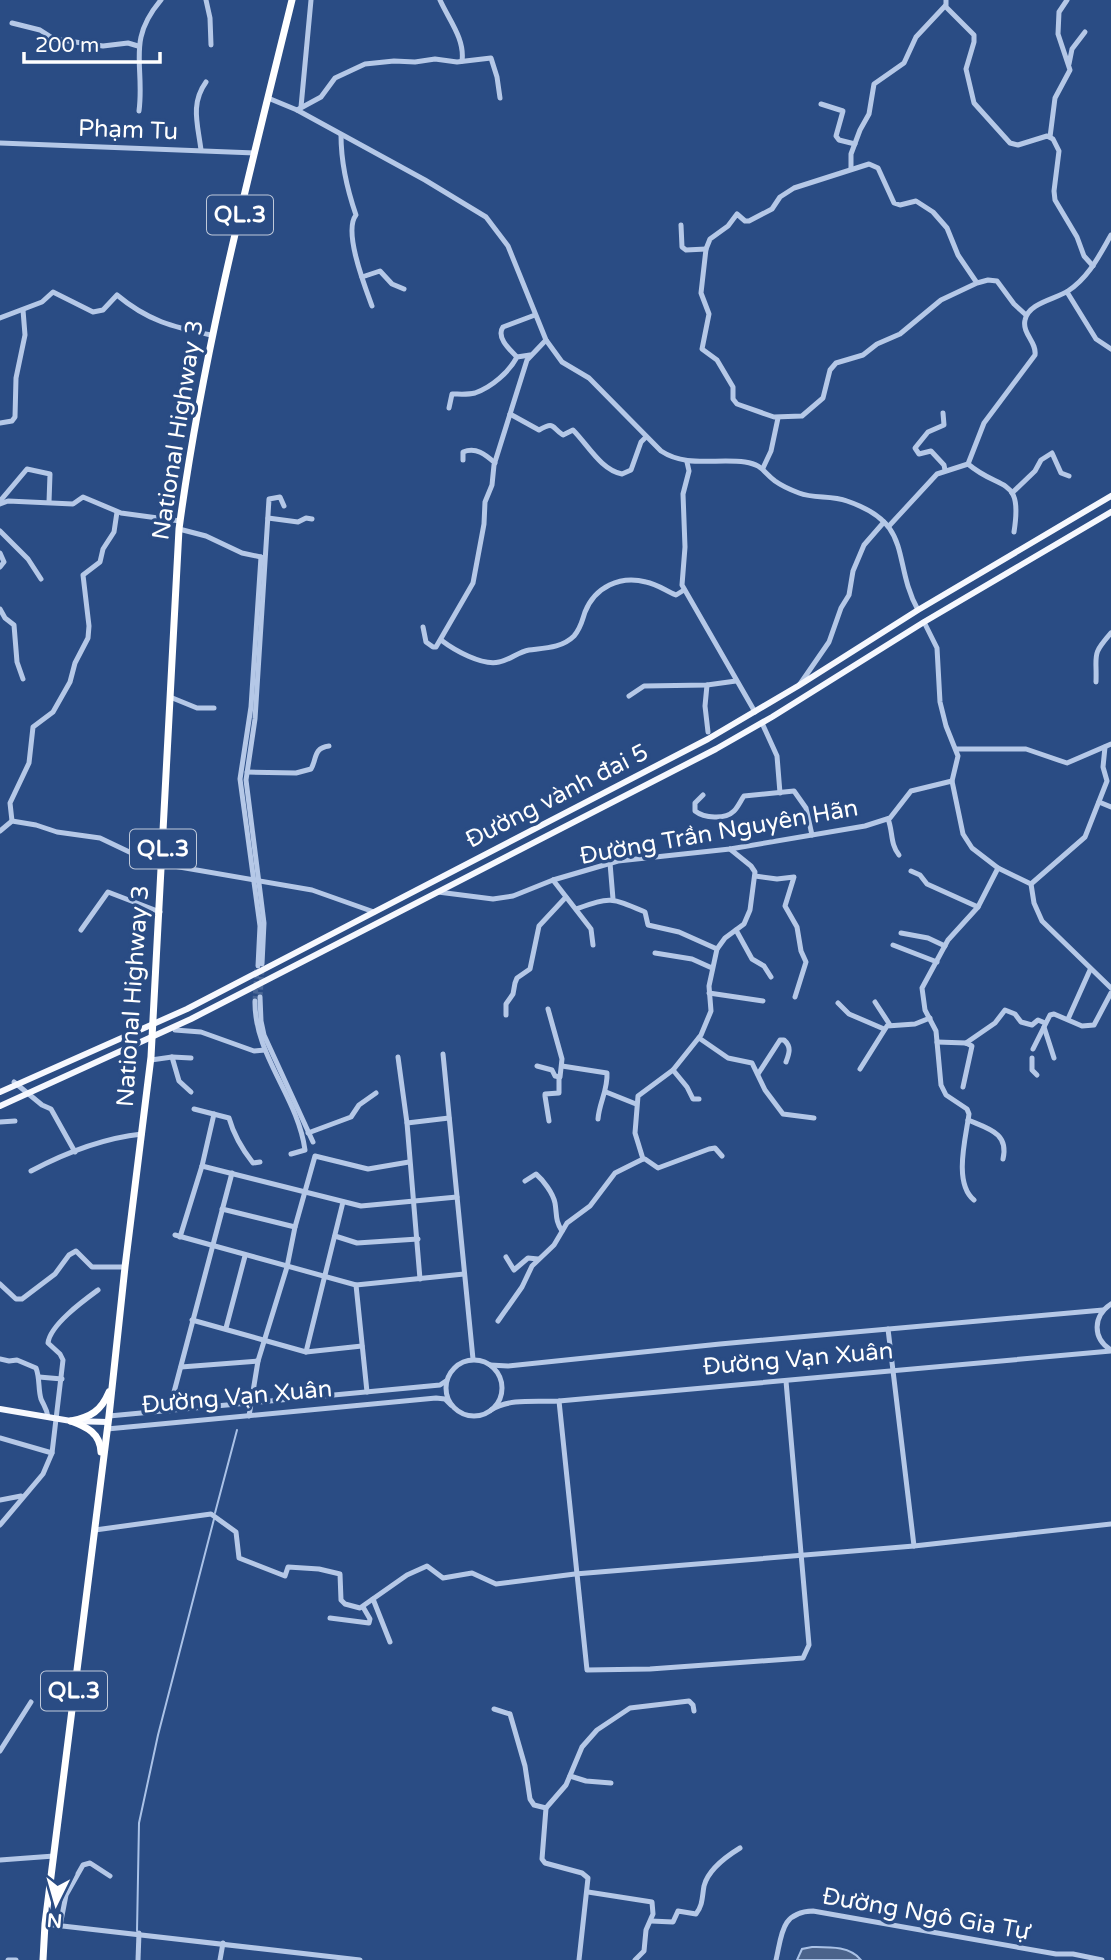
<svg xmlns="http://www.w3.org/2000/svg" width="1111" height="1960" viewBox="0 0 1111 1960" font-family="'Varela Round',sans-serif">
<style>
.water{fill:#4b638b;stroke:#aac2e7;stroke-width:2}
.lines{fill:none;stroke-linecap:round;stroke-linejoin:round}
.stream{stroke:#aac2e7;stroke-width:2}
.minor-tunnel{stroke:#4a6796;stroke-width:5;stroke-dasharray:5 2.5;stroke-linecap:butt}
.minor{stroke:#b5c8e7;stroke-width:5}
.major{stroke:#f6f8fe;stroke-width:6}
.highway{stroke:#fff;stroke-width:7}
.labels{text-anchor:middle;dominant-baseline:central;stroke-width:7;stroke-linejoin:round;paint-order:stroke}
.shield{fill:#2a4c84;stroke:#bfc9da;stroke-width:2}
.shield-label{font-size:23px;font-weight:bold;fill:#fff}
.street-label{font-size:24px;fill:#fff;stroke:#2a4c84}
</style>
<rect width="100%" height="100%" fill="#2a4c84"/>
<path class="water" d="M812,1947C829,1947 850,1946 861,1960H797L802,1949Z"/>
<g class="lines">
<g class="stream">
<polyline points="215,1513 237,1430"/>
<polyline points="137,1931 139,1823 158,1735 214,1519"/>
</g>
<g class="minor-tunnel">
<polyline points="260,997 262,969"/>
<polyline points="255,1001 257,969"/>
</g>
<g class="minor">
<polyline points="206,0 210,18 211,45"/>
<path d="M440,0C449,20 465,39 462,61"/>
<polyline points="946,0 946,7 974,35 974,42 966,69 974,103 1010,143 1018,145 1047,136 1053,139 1059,151 1054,191 1055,200 1077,237 1084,256 1093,266"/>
<polyline points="12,23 40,30 54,39 103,46 128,43 138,46"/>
<polyline points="1069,64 1072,49 1085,32"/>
<path d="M268,98L297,110L425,180L486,217L508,246L546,340L562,362L589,378L661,451C687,468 716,458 745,462C763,465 762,471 775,481C782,486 791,490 799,493C814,499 831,495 847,501C915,524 891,561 918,610"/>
<polyline points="821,104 843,111 836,136 839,140 855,144"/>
<polyline points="301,107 311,0"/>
<polyline points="297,110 321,97 335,78 365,64 394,61 415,62 435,59 457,62 491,58 497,77 500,98"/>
<path d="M139,111C145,65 126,41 161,0"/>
<path d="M341,135C341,163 347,189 356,215C343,231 365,287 372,306"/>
<polyline points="1050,137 1055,98 1070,70 1058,34 1059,12 1067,0"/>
<polyline points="0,143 255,153"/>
<path d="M201,150C198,125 190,104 206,82"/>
<polyline points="851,169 851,154 860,130 869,114 874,84 904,63 916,37 945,6"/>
<polyline points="681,225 682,247 686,250 706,249"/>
<polyline points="362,277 380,271 392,284 404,289"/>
<polyline points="977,283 958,255 947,228 933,212 916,201 900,205 894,203 878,168 869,164 794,188 780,197 772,209 749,221 745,221 737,214 728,226 710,239 706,249 701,293 709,314 702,349 717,360 733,387 733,399 737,404 774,417 802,416 823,398 830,370 836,363 863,355 877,344 900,334 941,300 977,283 988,280 997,281 1014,304 1026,315"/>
<polyline points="1067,292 1096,339 1111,349"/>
<path d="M0,318L42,302L53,292L93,312L103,310L117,295C148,321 173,327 211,335"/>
<path d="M517,357C509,349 496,337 503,327L535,315"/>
<path d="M449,408L452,394C459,394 467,395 475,393C492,387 509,372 517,357L530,355"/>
<polyline points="943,413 944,425 928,432 915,448 919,454 931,451 944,465 945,470"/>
<path d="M510,414L539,430C555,421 551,427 563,435L573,430C588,445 601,470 622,474L631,470L641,442L646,437"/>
<polyline points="0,423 12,421 15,417 16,378 25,335 23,310"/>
<path d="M463,460V452C476,447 485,454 495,463"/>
<polyline points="687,462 689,471 683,494 685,547 682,585 755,712"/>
<path d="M968,464C1001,492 1023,475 1014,532"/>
<polyline points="763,468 771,451 778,418"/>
<polyline points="1012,493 1035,471 1041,460 1052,453 1061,473 1069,476"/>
<polyline points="1,500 27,469 50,474 49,502"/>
<polyline points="0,504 8,501 73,504 83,497 121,513 180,521"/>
<polyline points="268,518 298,522 306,518 312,519"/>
<path d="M889,526L937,474L968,464L984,423L1035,355C1037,342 1022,334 1025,320C1028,303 1056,299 1068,291C1089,277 1099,256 1111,235"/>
<polyline points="179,529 206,536 242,553 261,557"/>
<polyline points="0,531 28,559 41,579"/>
<polyline points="0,553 4,562 0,567"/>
<polyline points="0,609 5,618 14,625 17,662 23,679"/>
<polyline points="924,622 937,648 940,702 946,726 958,756 952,781 963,834 972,848 998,868 1031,884 1034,903 1042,921 1111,988"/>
<polyline points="423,627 426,642 433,647 436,647 473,583 484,524 485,502 492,485 494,465 527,360 546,340"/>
<path d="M441,640C454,650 482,666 499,662C510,660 518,652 529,650C545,648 562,648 574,636C581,628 582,621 585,612C595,587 620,575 646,582C657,584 666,591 676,595L684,590"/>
<path d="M1096,682C1097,653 1091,656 1111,633"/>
<polyline points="800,684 829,642 841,608 849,595 853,571 864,545 884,522"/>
<polyline points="707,685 705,706 708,732"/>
<polyline points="629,696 644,686 707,685 736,681"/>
<polyline points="170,697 197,708 214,708"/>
<polyline points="762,723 777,756 780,793"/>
<polyline points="956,749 1026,749 1067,763 1111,744"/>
<path d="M247,772L296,773L311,769C317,759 313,748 329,746"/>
<path d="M703,795L695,803V811C704,818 725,820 734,811C738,807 741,800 744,796L794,791L806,808L812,835"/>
<polyline points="1099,802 1111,807"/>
<path d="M888,819C893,831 890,844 899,855"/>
<polyline points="12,821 10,803 29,763 33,727 53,712 70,682 75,663 88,638 89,626 83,575 100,562 103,549 114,532 117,512"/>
<polyline points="0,831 12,821 36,825 57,832 100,838 142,858 162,864 312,890 374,912"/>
<polyline points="610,863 613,899"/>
<polyline points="911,871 920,875 927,884 978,907"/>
<polyline points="755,876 777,879 794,877 785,906 797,927 801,951 806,962 795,997"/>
<polyline points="553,880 591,929 593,945"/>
<polyline points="1031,884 1085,837 1107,781 1103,767 1105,747"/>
<polyline points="438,892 493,899 513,896 553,880 618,861 730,849 865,826 890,818 911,791 952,781"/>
<path d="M576,909C611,897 610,897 645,912L648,925L679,932L717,949"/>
<polyline points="81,930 108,892 160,912"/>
<polyline points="736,930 752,959 764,966 771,977"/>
<polyline points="901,933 928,938 945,946"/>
<polyline points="893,945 937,962"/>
<polyline points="655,953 692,959 712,968"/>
<polyline points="262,964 264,923 246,780 255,719 269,499 280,497 284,506"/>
<polyline points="258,966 260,926 240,779 251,707 261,557"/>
<polyline points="709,993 763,1001"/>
<polyline points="260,997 261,1021 264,1035 313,1142"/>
<path d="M255,1001C254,1055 298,1097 305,1150L291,1154"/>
<polyline points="875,1002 890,1025"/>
<polyline points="838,1003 849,1014 884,1029"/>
<polyline points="506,1015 506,1004 513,994 515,983 517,978 530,969 539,926 566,897"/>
<polyline points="1068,1019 1090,970"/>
<polyline points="175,1030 201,1032 254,1051 265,1050"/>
<polyline points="699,1038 728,1058 752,1063 765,1090 783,1114 814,1118"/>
<polyline points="937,1042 966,1043 972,1046 963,1087"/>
<polyline points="966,1043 995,1023 1005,1010 1015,1014 1021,1022 1032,1025 1038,1020 1045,1023"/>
<polyline points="1033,1049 1044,1027"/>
<polyline points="443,1054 473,1359"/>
<polyline points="172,1057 179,1081 191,1092"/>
<polyline points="398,1057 407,1123 420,1279"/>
<polyline points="1032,1058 1032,1070 1037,1075"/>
<polyline points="1054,1058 1044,1027 1050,1015 1054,1014 1082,1026 1094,1025 1111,993"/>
<polyline points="151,1060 172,1057 191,1058"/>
<polyline points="537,1066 552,1070 555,1076 560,1077 562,1059 548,1009"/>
<path d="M562,1066L607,1073C608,1090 599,1103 598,1119"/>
<polyline points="860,1069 887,1026 915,1024 930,1018"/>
<polyline points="673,1070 687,1087 693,1099 699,1099"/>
<path d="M758,1074L780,1040H784C792,1047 789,1054 786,1062"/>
<polyline points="14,1082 42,1105 51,1109 75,1152"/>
<polyline points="606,1092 636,1104"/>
<path d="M194,1109L229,1118C234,1136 242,1149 253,1163L260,1162"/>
<path d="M968,1120C989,1129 1009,1133 1003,1159"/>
<polyline points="549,1121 545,1096 545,1094 559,1093 559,1078"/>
<polyline points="0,1122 15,1121"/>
<polyline points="407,1123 449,1118"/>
<polyline points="308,1133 351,1117 359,1105 376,1093"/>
<polyline points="722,1156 715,1148 709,1149 658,1168 645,1159 643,1159 635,1133 638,1096 673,1070 701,1035 711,1011 709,986 717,949 725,938 744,924 750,910 755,872 751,866 730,849"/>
<polyline points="202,1166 361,1206 457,1197"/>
<path d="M31,1171C65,1153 104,1138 142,1134"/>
<path d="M525,1181L536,1174C543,1180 553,1193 555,1203C557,1214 555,1221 562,1231"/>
<path d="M974,1200C953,1183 966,1137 969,1114L967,1109L946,1095L941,1085L936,1031L925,1010L922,988L948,940L978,907L998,868"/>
<polyline points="222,1209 295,1227"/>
<polyline points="175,1235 356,1285 464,1274"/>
<polyline points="335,1236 357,1243 418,1239"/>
<polyline points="180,1237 202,1166 214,1114"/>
<polyline points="506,1257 514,1270 528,1258 538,1259"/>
<polyline points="0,1284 16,1299 22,1299 55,1274 69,1255 76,1251 92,1267 125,1267"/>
<polyline points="356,1285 367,1392"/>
<polyline points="192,1320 306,1352 362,1346"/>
<polyline points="498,1321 522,1287 532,1266 554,1245 567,1223 590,1206 615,1173 643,1159"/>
<polyline points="226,1328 245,1256"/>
<polyline points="888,1329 914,1546"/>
<path d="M1111,1350C1092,1338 1093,1316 1111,1304"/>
<polyline points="306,1352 343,1202"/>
<path d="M0,1359L9,1361L17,1360L36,1368C40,1378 38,1389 41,1399C44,1406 47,1409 48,1417"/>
<circle cx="474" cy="1388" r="28"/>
<polyline points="490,1365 508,1366 720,1344 1103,1310"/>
<polyline points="181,1367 258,1361"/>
<polyline points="39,1377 62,1379"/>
<polyline points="559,1401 587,1670 650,1669 803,1658 809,1645 786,1381"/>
<path d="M491,1410C509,1398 538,1402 559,1401L1111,1351"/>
<polyline points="169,1411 232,1173"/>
<polyline points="109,1416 440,1385 446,1381"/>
<polyline points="249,1416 258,1361 287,1267 295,1227 315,1156 368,1169 409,1162"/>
<polyline points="107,1429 436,1398 445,1399 451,1405"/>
<polyline points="0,1438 52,1453"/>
<polyline points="0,1500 21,1496"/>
<path d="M0,1525L43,1474L52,1453L63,1360L60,1354L48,1343C50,1325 83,1301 98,1290"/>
<polyline points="95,1530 211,1514 236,1532 239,1558 285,1576 288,1567 319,1569 340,1574 341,1600 345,1604 360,1608 407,1575 427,1566 443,1578 472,1573 496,1584 575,1574 914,1546 1111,1524"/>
<polyline points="373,1599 390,1642"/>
<polyline points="330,1618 369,1623 370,1619 363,1607"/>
<polyline points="494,1709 510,1714 525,1766 530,1799 534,1805 546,1808 542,1859 545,1863 582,1873 588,1878 579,1960"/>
<polyline points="0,1751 31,1702"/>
<polyline points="570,1776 586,1781 611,1783"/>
<polyline points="546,1808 566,1785 582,1747 597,1730 630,1708 689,1701 693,1705 694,1711"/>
<polyline points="0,1860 54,1856"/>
<polyline points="588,1892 652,1902 653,1914 646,1930 644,1951 635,1960"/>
<path d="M651,1921L673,1922L678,1911L696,1914C703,1905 702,1897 704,1886C708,1870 727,1856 740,1848"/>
<polyline points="45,1924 360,1960"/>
<polyline points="60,1926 66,1895 83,1865 90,1863 110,1876"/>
<polyline points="8,1960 16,1960"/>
<polyline points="138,1960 139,1933"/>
<polyline points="220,1960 223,1943"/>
<path d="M776,1960C782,1934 781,1912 813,1911L1056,1954H1073L1102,1960"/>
</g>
<g class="major">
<polyline points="0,1092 187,1009 708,739 798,686 918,610 1111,496"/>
<polyline points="0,1106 191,1019 716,749 772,717 924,622 1111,512"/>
<polyline points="0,1409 71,1421 108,1422"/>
</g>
<g class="highway">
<path d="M71,1421C87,1427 100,1433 101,1452"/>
<path d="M71,1421C91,1417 101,1411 109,1392"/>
<path d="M43,1960L45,1924L109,1416L125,1267L151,1057L179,529C203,350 249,175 292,0"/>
</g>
</g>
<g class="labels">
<g class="shield">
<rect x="207" y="195.5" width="66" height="39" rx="5"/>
<rect x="130" y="829.5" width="66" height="39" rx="5"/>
<rect x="41" y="1671.5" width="66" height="39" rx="5"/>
</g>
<g class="shield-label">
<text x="240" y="215">QL.3</text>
<text x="163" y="849">QL.3</text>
<text x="74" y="1691">QL.3</text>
</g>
<g class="street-label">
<text transform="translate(128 130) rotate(2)">Phạm Tu</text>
<text transform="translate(178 430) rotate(-81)">National Highway 3</text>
<text transform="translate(557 796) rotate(-27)">Đường vành đai 5</text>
<text transform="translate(719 832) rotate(-10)">Đường Trần Nguyên Hãn</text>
<text transform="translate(133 996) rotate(-86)">National Highway 3</text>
<text transform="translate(798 1359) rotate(-5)">Đường Vạn Xuân</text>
<text transform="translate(237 1397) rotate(-5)">Đường Vạn Xuân</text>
<text transform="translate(926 1914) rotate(10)">Đường Ngô Gia Tự</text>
</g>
</g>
<g transform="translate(56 1904) rotate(185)" stroke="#2a4c84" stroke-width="5" paint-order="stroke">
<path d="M0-5L12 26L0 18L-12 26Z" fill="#ffffff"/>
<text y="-10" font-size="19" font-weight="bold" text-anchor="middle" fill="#ffffff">N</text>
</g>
<path d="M24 52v10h136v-10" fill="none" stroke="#ffffff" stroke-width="3.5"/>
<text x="35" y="52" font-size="21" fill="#ffffff" stroke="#2a4c84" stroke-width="5" paint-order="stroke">200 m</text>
</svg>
